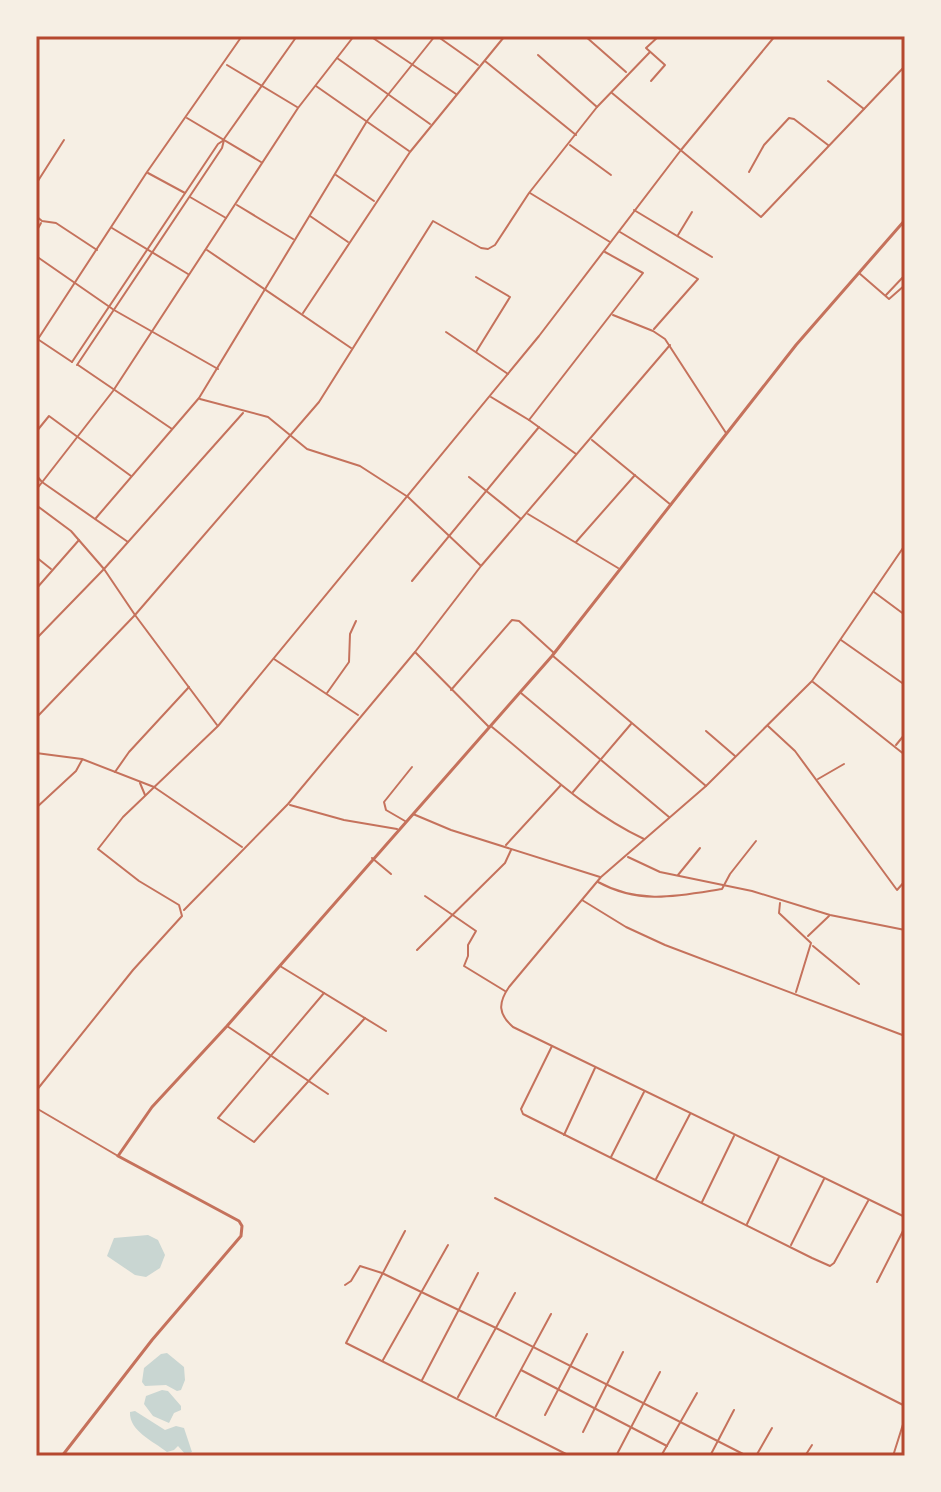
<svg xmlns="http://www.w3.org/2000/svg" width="941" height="1492" viewBox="0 0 941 1492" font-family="'Fira Sans Condensed',sans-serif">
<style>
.water{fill:#c9d6d2}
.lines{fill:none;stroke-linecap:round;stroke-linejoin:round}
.minor{stroke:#c5725c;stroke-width:2}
.tertiary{stroke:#c5725c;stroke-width:3}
.neatline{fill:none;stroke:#b5482f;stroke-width:3}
</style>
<rect width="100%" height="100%" fill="#f6efe4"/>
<g class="water">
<polygon points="148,1235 158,1240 165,1255 160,1268 146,1277 135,1275 107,1256 114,1238"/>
<polygon points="167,1353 184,1367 185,1380 181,1390 177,1391 166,1385 145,1386 142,1382 144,1368 161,1354"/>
<polygon points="162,1390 168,1391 181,1406 181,1410 174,1413 169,1423 153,1416 144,1404 146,1396"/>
<path d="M135,1411L165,1430L176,1426L184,1428L192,1452L186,1455L178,1446L174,1450L167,1452C153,1441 129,1431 130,1412Z"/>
</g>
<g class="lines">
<g class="minor">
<polyline points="370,36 456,94"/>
<polyline points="437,36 478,65"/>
<polyline points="585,36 626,72"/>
<polyline points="538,55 597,107"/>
<polyline points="337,58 430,124"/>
<polyline points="485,61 576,135"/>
<polyline points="227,65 297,107"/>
<polyline points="651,81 665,65 646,48 659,36"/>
<polyline points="828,81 864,109"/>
<polyline points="316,86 409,151"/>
<polyline points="612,93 761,217 905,66"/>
<polyline points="187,118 261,162"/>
<polyline points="224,139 297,36"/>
<polyline points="570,145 611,175"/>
<polyline points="749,172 764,145 789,118 794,119 828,145"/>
<polyline points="148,173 185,193"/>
<polyline points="336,175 374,201"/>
<polyline points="36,184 64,140"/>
<polyline points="530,193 610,242"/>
<polyline points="190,197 226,218"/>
<polyline points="237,205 293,239"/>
<polyline points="634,210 712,257"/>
<polyline points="36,216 42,221 56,223 97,250"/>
<polyline points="310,216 348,242"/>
<polyline points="112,228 188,274"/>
<polyline points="36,232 41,223"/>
<polyline points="620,232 698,279 654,329"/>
<polyline points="678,235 692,212"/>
<polyline points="207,250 351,348"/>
<polyline points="36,256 114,310 218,369"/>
<polyline points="859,273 889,299 905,285"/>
<polyline points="886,295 905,275"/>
<polyline points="303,313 410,152 504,37 502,36"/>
<polyline points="613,315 653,331 665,339 726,433"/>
<polyline points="446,332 508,374"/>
<polyline points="36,338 72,362"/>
<polyline points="38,339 147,172 242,36"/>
<polyline points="476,352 510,297 476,277"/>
<polyline points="72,362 218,144 224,140 222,148 77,365"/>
<polyline points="78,365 172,429"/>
<polyline points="491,397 529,420 576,454"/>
<polyline points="200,399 268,417 307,449 360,466 408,497 480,565"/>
<polyline points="529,420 643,273 605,252"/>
<polyline points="36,432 49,416 131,476"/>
<polyline points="592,440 671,505"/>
<polyline points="36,475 42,482 128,542"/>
<polyline points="469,477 521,519"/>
<polyline points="36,490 113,391 298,108 354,36"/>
<polyline points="36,505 71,531 104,569 135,615 217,725"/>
<polyline points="528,514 618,568"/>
<polyline points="96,518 199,398 367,121 435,36"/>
<polyline points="576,542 635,475"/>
<path d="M905,545L812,681L706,786L601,877L509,987C498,1003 498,1014 513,1027L905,1217"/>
<polyline points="36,557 51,569"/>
<polyline points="412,581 539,427"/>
<polyline points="36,589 79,540"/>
<polyline points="874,592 905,615"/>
<polyline points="36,639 104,569 243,413"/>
<polyline points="841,640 905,685"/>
<polyline points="415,652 489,727"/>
<polyline points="553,656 706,786"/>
<polyline points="274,659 358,715"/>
<polyline points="813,682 905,755"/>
<polyline points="451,690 512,620 519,621 554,653"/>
<polyline points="327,693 349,662 350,634 356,621"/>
<polyline points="521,693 669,817"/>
<polyline points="36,718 135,615 319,402 433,221 481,248 488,249 495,245 529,193 597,107 650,52"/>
<polyline points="768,726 795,751 897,890 905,881"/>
<path d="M492,727C540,766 588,813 644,839"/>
<polyline points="706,731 735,756"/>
<polyline points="896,745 905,734"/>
<polyline points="36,753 82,759 154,787 242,847"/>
<polyline points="115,772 129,752 189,687"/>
<polyline points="818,779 844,764"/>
<polyline points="140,783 145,795"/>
<polyline points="573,792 631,724"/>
<polyline points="290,805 344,820 397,829"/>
<polyline points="36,808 76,771 82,760"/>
<polyline points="413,814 451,830 600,877"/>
<polyline points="405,821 386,810 384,802 412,767"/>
<polyline points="506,845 561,785"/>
<polyline points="628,857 660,872 752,891 830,915 905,930"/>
<polyline points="372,858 391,874"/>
<polyline points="678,875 700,848"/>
<path d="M598,882C640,905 678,896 722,889L730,874L756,841"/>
<polyline points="425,896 476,931 468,945 468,956 464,966 505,991"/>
<polyline points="582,900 626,927 665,945 905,1036"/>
<polyline points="780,903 779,913 811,943 796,992"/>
<polyline points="184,910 288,804 415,652 481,566 670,345"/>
<polyline points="808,936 829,916"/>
<polyline points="813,946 859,984"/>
<polyline points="417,950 505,863 511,850"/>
<polyline points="280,966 386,1031"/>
<polyline points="324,993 218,1118 254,1142 365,1018"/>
<polyline points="227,1026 328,1094"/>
<polyline points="552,1046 521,1109 523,1114 812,1258 830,1266 834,1263 868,1201"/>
<polyline points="36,1091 133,970 182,916 179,905 139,881 98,849 123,817 218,726 539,336 681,150 775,36"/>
<polyline points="36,1108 118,1156"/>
<polyline points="564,1135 595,1068"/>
<polyline points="611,1157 644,1092"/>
<polyline points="656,1179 690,1114"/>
<polyline points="495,1198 905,1406"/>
<polyline points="702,1202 734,1136"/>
<polyline points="747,1224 779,1157"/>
<polyline points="405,1231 346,1343 570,1456"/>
<polyline points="791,1245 824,1179"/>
<polyline points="877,1282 905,1227"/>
<polyline points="345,1285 351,1281 360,1266 382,1273 496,1328 747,1456"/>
<polyline points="383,1360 448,1245"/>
<polyline points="521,1370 667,1446"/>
<polyline points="422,1380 478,1273"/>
<polyline points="458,1397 515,1293"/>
<polyline points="545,1415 587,1334"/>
<polyline points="496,1416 551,1314"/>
<polyline points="583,1432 623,1352"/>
<polyline points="616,1456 660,1372"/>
<polyline points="661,1456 697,1393"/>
<polyline points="710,1456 734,1410"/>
<polyline points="756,1456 772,1428"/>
<polyline points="805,1456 812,1445"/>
<polyline points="893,1456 905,1418"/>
</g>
<polyline class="tertiary" points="62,1456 152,1340 241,1236 242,1226 239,1221 118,1156 152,1107 227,1026 552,656 796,345 905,220"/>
</g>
<rect width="941" height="1492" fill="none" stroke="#f6efe4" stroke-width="76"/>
<rect x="38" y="38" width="865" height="1416" class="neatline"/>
</svg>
